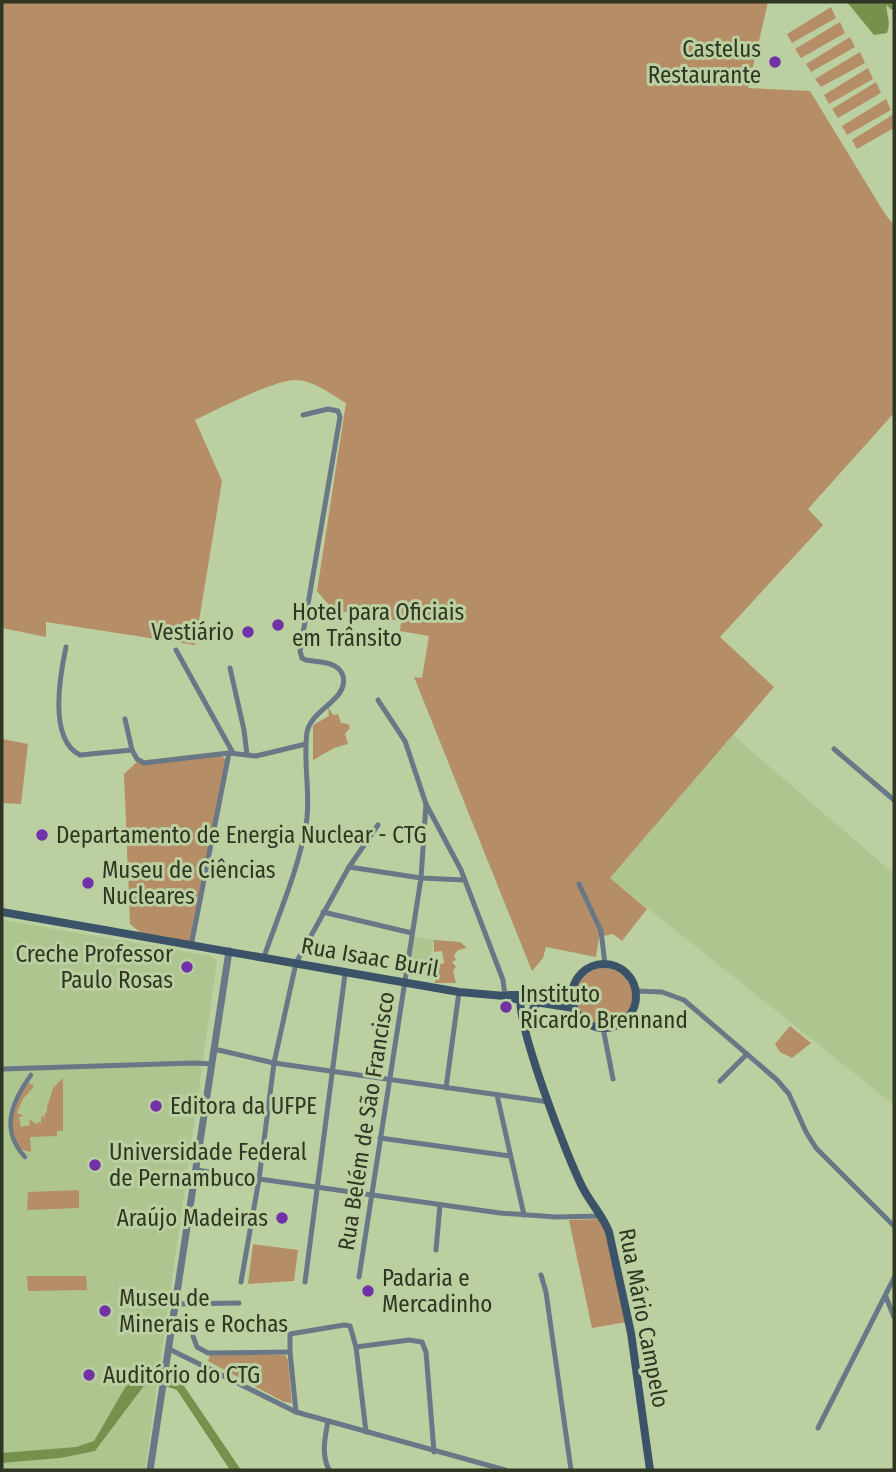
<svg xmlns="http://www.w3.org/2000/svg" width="896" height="1472" viewBox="0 0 896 1472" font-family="'Fira Sans Condensed',sans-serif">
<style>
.built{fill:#afc58f}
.green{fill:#b58e67}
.water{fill:#77914d}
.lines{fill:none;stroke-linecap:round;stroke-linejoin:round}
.river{stroke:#77914d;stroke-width:12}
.pedestrian{stroke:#687887;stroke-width:4.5}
.minor{stroke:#687887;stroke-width:5}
.tertiary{stroke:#687887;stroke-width:7}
.secondary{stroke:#3b5368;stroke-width:8}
.poi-dot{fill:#7231a6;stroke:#bccfa0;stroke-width:2.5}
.labels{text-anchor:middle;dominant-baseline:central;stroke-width:6;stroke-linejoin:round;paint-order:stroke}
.poi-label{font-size:23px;fill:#2f3623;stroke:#bccfa0;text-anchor:start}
.street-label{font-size:23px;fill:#2f3623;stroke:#bccfa0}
</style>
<rect width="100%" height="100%" fill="#bccfa0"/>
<g class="built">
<polygon points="733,735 894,874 894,1105 610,878"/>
<polygon points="2,920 211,956 217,961 145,1470 2,1470"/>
<polygon points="414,937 434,940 427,978 413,975 410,968"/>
</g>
<g class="green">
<path d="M2,2H768L748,88L810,91L885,214L894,225V413L808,509L823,525L720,637L774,687L610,878L647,909L622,941L613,934L599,937L596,957L546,947L543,958L532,971L414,677L422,678L429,636L400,631L401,621L333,610L317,591L346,403C332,395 313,380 296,380C276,379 216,410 195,420L222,481L195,645L46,622V637L2,628Z"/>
<polygon points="831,7 836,18 792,43 787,34"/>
<polygon points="840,22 845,33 801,58 795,49"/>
<polygon points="850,37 855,47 811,72 806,64"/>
<polygon points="860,52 865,63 821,87 815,79"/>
<polygon points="868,68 873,79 829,104 824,95"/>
<polygon points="876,82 881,93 838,118 832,109"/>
<polygon points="886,99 891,110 847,135 842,126"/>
<polygon points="894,114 894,128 857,149 852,140"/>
<polygon points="328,707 333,715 338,714 341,723 348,724 350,728 345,734 348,744 334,748 313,760 313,725 329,716"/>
<polygon points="2,739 28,744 21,804 2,803"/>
<polygon points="218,752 226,760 191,946 147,938 130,924 124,774 138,761"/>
<polygon points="434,940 460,942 467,948 458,950 454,956 456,960 452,962 456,967 453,971 456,983 435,983 436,971 439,969 440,964 444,963 442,951 434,952"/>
<circle cx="604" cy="996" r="28"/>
<polygon points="790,1026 811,1043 792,1058 780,1052 775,1044"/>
<path d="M63,1078V1131H57V1136L30,1137L31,1152L19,1149C3,1127 16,1103 28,1082L34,1086L23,1099L17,1113L24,1116L19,1117L21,1127L30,1125L29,1119L38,1125L37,1122L41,1123V1118L43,1121L41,1117L42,1116L45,1118L44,1113L46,1115L45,1112L47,1113V1107L49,1110L47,1107L53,1088Z"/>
<polygon points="79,1190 79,1208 27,1210 28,1192"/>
<polygon points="602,1219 627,1322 592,1328 569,1220"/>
<polygon points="253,1244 298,1250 294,1281 248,1284"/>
<polygon points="27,1276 86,1276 87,1290 28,1291"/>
<polygon points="210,1355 285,1355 288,1360 292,1403 284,1402 208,1361"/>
</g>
<g class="water">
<path d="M847,2H887C885,14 892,20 887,33L874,35Z"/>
<polygon points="139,1375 167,1377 182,1383 241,1470 230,1470 177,1390 153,1382 143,1387 95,1451 60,1458 2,1463 2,1453 76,1447 94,1441 130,1379"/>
</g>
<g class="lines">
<polyline class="river" points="892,2 894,4"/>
<path class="pedestrian" d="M25,1157C0,1130 11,1103 31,1075"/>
<g class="minor">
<path d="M66,647C60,675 48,739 80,755L132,750L137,759L144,763L229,753L256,756L306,744"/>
<polyline points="176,650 233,753"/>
<polyline points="230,668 244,730 247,755"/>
<polyline points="378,700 405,741 426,804 461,870 503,980 505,996"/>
<polyline points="125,719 132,750"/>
<polyline points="834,749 894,800"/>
<polyline points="349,867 421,878 464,880"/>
<polyline points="579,884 601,931 605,964"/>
<polyline points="323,912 412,933"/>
<polyline points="191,946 229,753"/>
<path d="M264,957C279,913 301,864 307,818C310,790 303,760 307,732C311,709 349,700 343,676C339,661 317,662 306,660L302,658L300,651L340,417L338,411L328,409L303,415"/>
<polyline points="636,991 662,992 684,1000 777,1080 789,1094 806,1132 816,1148 894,1226"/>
<polyline points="603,1028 613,1079"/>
<polyline points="214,1049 274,1063 549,1102"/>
<polyline points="2,1069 194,1063 212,1064"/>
<polyline points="720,1081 747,1054"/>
<polyline points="446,1088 459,992"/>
<polyline points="497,1095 524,1215"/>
<polyline points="380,1138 510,1156"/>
<polyline points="196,1170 500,1213 556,1217 602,1216"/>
<polyline points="436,1250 440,1205"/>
<polyline points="541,1275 546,1292 571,1470"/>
<polyline points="359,1277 421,878 426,804"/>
<polyline points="241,1282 259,1179 274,1063 296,963 349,867 378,825"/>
<polyline points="305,1282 345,974"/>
<polyline points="886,1297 894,1317"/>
<polyline points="176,1304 239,1303"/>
<polyline points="193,1336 197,1347 208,1353 290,1352"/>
<polyline points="356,1347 409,1340 422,1342 426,1352 434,1452"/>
<polyline points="169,1349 296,1412 505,1470"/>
<polyline points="296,1412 290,1352 290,1334 344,1325 350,1326 356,1347 366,1432"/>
<path d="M328,1421C325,1438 321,1454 329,1470"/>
<polyline points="818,1428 894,1278"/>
</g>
<polyline class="tertiary" points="150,1470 229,951"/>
<g class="secondary">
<polyline points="2,912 459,992 505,996 510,995 572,995"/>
<circle cx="604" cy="996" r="32"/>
<path d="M521,995C514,1020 569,1163 584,1190C592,1205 603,1216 609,1232L631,1333L650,1470"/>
<polyline points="515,999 574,1008"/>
<polyline points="524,1022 538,1002"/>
</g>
</g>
<g class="poi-dot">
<circle cx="775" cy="62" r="7"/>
<circle cx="278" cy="625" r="7"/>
<circle cx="248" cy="632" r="7"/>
<circle cx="42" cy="835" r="7"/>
<circle cx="88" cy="883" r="7"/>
<circle cx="187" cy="967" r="7"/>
<circle cx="506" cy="1007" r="7"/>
<circle cx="156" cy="1106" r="7"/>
<circle cx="95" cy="1165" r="7"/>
<circle cx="282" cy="1218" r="7"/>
<circle cx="368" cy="1291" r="7"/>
<circle cx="105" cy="1311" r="7"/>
<circle cx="89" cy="1375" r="7"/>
</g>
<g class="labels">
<g class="poi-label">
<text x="761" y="49" text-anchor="end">Castelus<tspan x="761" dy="26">Restaurante</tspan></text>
<text x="292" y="612">Hotel para Oficiais<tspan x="292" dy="26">em Trânsito</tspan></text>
<text x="234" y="632" text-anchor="end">Vestiário</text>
<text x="56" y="835">Departamento de Energia Nuclear - CTG</text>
<text x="102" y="870">Museu de Ciências<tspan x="102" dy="26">Nucleares</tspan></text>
<text x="173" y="954" text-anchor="end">Creche Professor<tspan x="173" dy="26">Paulo Rosas</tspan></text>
<text x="520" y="994">Instituto<tspan x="520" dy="26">Ricardo Brennand</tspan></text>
<text x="170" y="1106">Editora da UFPE</text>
<text x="109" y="1152">Universidade Federal<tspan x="109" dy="26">de Pernambuco</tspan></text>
<text x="268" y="1218" text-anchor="end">Araújo Madeiras</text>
<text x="382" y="1278">Padaria e<tspan x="382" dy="26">Mercadinho</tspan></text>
<text x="119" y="1298">Museu de<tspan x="119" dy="26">Minerais e Rochas</tspan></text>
<text x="103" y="1375">Auditório do CTG</text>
</g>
<g class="street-label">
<text transform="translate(370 957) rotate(10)">Rua Isaac Buril</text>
<text transform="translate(366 1121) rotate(-81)">Rua Belém de São Francisco</text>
<text transform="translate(644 1318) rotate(79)">Rua Mário Campelo</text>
</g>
</g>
<rect width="896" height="1472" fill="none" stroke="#2f3623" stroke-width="7"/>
</svg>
